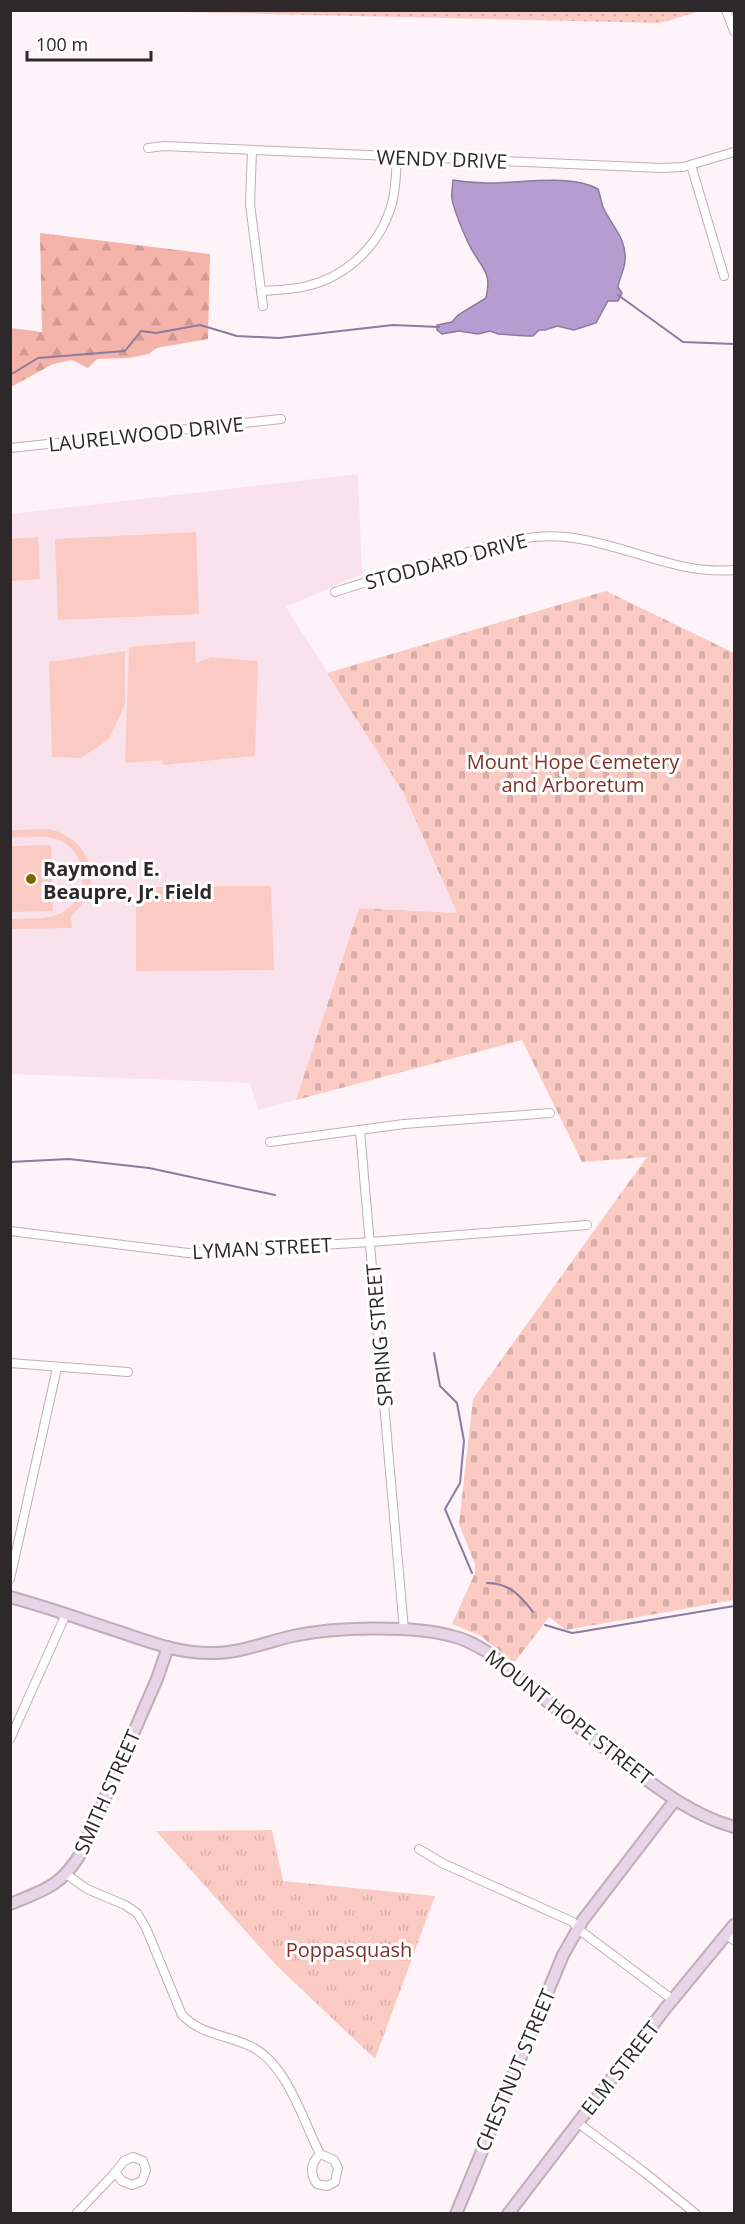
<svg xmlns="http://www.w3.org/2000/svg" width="745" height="2224" viewBox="0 0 745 2224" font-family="'Open Sans',sans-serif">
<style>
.built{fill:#fae2ed}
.grass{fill:url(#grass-dots)}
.forest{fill:url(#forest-firs)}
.cemetery{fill:url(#cemetery-stones)}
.park{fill:url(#park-tufts)}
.pitch{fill:#fbcbc3}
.water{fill:#b59dd1;stroke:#8c7a9f;stroke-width:1.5}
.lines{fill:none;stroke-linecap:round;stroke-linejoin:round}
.stream{stroke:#8c7a9f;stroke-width:2}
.street-casing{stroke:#bfaeb6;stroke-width:10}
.secondary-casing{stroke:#bfaeb6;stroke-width:14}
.street{stroke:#fff;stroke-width:8}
.secondary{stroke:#e7d4e7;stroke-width:10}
.poi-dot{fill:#7f6700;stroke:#fff;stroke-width:2}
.labels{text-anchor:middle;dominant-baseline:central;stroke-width:6;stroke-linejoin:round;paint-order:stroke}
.street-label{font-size:20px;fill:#2e282b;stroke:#fff}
.park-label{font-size:20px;fill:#7e3228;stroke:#fff}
.poi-label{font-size:20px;font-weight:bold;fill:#2e282b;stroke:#fff;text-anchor:start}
</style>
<defs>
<pattern id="grass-dots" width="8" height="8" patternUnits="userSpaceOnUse" patternTransform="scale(1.5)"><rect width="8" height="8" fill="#fbcbc3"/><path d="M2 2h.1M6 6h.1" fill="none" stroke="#d7aea8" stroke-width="1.8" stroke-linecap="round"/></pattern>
<pattern id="forest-firs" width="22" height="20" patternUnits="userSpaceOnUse" patternTransform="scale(1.5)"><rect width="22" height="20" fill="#f5b4a9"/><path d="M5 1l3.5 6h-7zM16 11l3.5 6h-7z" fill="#d29b92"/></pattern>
<pattern id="cemetery-stones" width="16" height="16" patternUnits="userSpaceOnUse" patternTransform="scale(1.5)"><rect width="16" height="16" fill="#fbcbc3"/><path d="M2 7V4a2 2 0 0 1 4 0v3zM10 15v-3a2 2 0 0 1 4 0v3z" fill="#d7aea8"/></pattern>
<pattern id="park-tufts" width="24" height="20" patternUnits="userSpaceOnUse" patternTransform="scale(1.5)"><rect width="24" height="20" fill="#fbcbc3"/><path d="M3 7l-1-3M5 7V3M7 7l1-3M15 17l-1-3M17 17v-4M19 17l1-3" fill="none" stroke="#d7aea8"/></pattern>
</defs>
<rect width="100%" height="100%" fill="#fef3f8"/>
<polygon class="built" points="358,474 362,574 286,607 403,792 457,913 359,908 296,1100 258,1110 250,1083 11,1074 11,514"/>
<polygon class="grass" points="137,11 701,11 660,23"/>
<polygon class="forest" points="40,233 210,254 208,339 156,348 149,354 129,358 97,359 88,368 72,360 53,364 11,387 11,328 42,332"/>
<polygon class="cemetery" points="606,591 734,653 734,1600 566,1630 549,1617 514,1663 481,1636 452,1624 475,1573 475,1564 459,1524 473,1399 647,1157 582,1162 522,1040 296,1100 359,908 457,913 403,792 327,673"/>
<polygon class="park" points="272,1830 283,1881 435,1896 375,2059 276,1965 156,1831"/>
<g class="pitch">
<polygon points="196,532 199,614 58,620 55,539"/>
<polygon points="38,537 40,579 11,581 11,539"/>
<polygon points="195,641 196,663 211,657 258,661 255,756 163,765 162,760 125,763 129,647"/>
<polygon points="125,651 125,705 109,739 81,758 52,757 49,662"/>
<path d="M49,829C93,839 106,887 71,916L72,928L11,929V919C25,918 43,920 57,915C89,903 92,857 61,841C46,834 27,837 11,838V830Z"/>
<polygon points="51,845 53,911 11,912 11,846"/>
<polygon points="271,886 274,970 136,971 136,887"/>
</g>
<path class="water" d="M453,180C464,182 475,183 486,183C518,184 571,173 598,189C600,195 601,201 603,207C611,225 627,239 625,260C625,269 619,278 618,287L622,293L618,301H608L596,323L574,330L557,326L545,330H539L533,336H527L498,334L490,331L478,334L459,331L442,334L437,330V325L452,322L458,315L486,298C491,276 486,272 475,255C468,245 454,211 452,199C451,193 453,186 453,180Z"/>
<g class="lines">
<g class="stream">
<polyline points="618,295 683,342 734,344"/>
<polyline points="10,375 38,358 125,351 141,331 156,333 200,325 237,336 279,338 393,325 439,327"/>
<polyline points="10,1162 69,1159 149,1168 275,1195"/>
<polyline points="434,1353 440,1386 457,1403 464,1441 460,1483 445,1509 472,1573"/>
<path d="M487,1583C509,1583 520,1595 533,1612"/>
<polyline points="545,1625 572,1633 579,1632 734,1606"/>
</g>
<defs>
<g id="street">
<polyline points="726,10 734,31"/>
<polyline points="148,148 164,146 661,168 683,167 734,152"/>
<polyline points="252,151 250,204 263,306"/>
<polyline points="691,165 724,276"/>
<path d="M261,291C276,290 292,290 307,286C348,276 381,244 392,203C396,189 396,172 397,157"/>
<polyline points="10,448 281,419"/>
<path d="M335,592C364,582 393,575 423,566C470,552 524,530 574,538C629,546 678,575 734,570"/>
<polyline points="360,1131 404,1630"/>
<polyline points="270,1142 404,1124 550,1113"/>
<polyline points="10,1231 188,1253 371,1242 587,1225"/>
<polyline points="10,1363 128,1372"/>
<polyline points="10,1579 57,1368"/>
<polyline points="10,1739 66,1614"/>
<polyline points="419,1849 442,1863 573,1922 578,1929 673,2000"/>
<path d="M66,1874L87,1889L125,1905L137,1913L146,1928L182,2015C204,2037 228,2034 254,2048C288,2067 303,2121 320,2154C311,2163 309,2173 317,2184L327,2186L335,2182L338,2168L334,2160L320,2154"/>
<polyline points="726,1935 734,1940"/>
<polyline points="578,2123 644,2172 696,2214"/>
<polyline points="76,2214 113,2175 124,2161 133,2157 143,2161 146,2170 142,2181 132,2185 122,2181 115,2172"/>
</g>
<g id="secondary">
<path d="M10,1597C47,1607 83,1620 120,1632C150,1642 180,1654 213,1653C241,1653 266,1642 293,1636C334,1627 412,1625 452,1636C466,1639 477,1646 489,1653C534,1690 578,1728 624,1763C659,1789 692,1815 734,1827"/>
<path d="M10,1904C45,1890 61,1886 81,1853L157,1679L168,1647"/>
<polyline points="456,2214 563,1955 583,1920 675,1800"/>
<polyline points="508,2214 665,2009 734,1925"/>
</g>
</defs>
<use href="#street" class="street-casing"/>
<use href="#secondary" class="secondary-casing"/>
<use href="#street" class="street"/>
<use href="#secondary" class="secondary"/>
</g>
<circle class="poi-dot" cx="31" cy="879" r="6"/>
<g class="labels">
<g class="street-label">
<text transform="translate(442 159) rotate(2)">WENDY DRIVE</text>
<text transform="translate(146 434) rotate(-6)">LAURELWOOD DRIVE</text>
<text transform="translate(446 561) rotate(-15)">STODDARD DRIVE</text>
<text transform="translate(262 1248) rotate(-3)">LYMAN STREET</text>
<text transform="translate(379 1335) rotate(-95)">SPRING STREET</text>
<text transform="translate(569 1717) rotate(38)">MOUNT HOPE STREET</text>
<text transform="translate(107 1792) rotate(-66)">SMITH STREET</text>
<text transform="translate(620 2068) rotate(-52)">ELM STREET</text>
<text transform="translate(515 2070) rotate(-67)">CHESTNUT STREET</text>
</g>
<g class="park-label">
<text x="573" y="761">Mount Hope Cemetery<tspan x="573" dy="23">and Arboretum</tspan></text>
<text x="349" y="1949">Poppasquash</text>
</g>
<g class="poi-label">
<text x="43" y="868">Raymond E.<tspan x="43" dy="23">Beaupre, Jr. Field</tspan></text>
</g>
</g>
<rect width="745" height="2224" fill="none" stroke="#2e282b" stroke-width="24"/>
<path d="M27 51v9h124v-9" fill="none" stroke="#2e282b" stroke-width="3"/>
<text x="36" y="51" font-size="18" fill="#2e282b" stroke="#ffffff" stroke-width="4.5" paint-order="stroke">100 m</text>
</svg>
